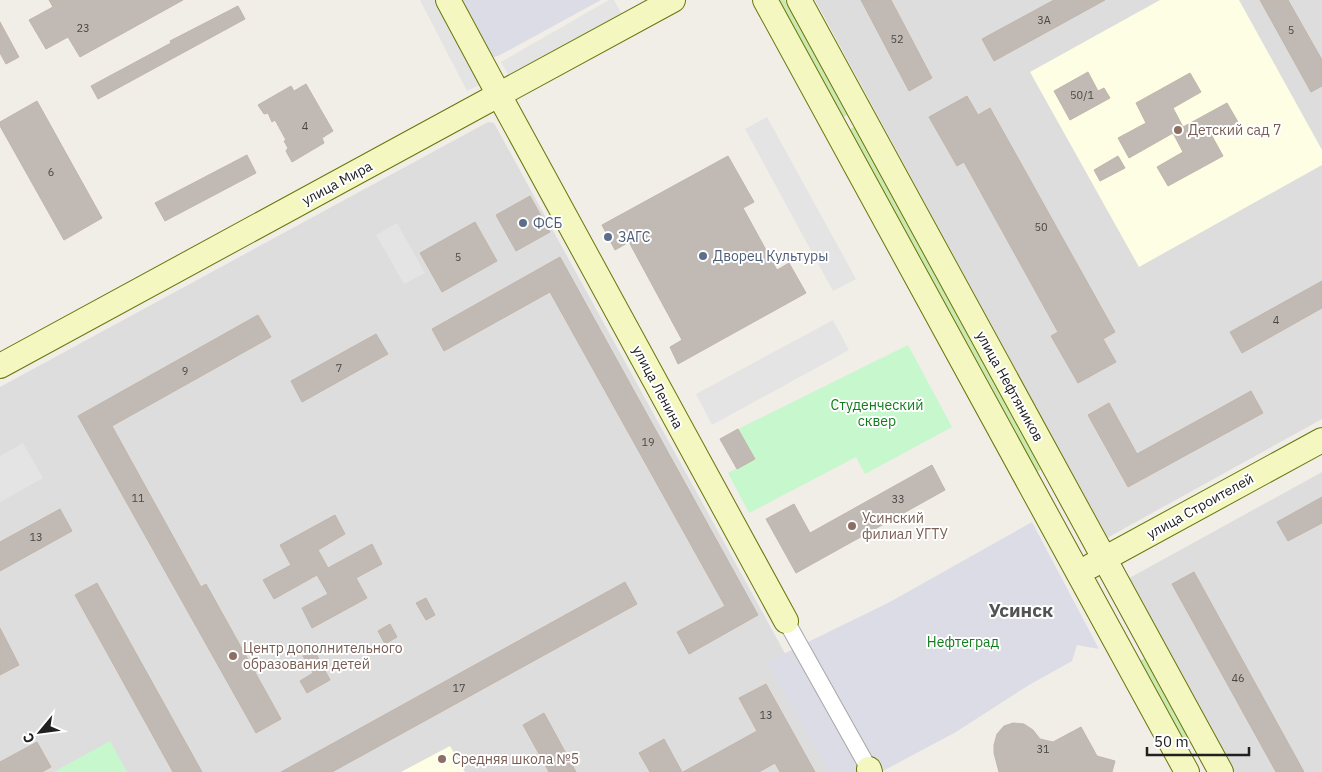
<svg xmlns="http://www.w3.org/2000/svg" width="1322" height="772" viewBox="0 0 1322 772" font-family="'IBM Plex Sans',sans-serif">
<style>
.residential{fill:#dedddd}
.education{fill:#fdfee3}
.grass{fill:#cbe8b0}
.park{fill:#c7f7cc}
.parking{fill:#e4e4e4}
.plaza{fill:#dcdce6}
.building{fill:#c1bab4;stroke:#c2b5aa}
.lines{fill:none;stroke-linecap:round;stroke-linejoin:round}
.street-casing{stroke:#a7a7a7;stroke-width:18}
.secondary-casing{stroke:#68750a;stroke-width:26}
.street{stroke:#fff;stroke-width:16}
.secondary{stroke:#f4f7bf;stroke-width:24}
.education-dot{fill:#8d6e63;stroke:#fff;stroke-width:2}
.service-dot{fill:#5c6f8a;stroke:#fff;stroke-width:2}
.labels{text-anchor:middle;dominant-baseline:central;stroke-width:4;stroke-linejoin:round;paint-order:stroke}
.number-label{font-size:11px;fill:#484645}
.education-label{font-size:14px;fill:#785e54;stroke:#fff;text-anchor:start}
.street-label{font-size:14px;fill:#202020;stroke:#fff}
.service-label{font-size:14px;fill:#4e5e75;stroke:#fff;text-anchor:start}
.park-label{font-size:14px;fill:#117c1b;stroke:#fff}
.district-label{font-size:19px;font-weight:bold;fill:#535353;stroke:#fff}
</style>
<rect width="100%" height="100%" fill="#f0eee7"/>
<g class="residential">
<polygon points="815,0 1322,0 1322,419 1107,538"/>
<polygon points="488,122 494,123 850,772 0,772 0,387"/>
<polygon points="1322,472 1322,772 1228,772 1124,581"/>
</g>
<g class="education">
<polygon points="1160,0 1239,0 1322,150 1322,165 1139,267 1030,72"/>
<polygon points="450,746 465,772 401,772"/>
</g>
<g class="grass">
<polygon points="775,0 785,0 847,115 840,119"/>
<polygon points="854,127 1042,469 1034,473 847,131"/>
<polygon points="1145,658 1190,740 1183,744 1138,662"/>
</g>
<g class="park">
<polygon points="908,345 952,427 865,474 856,457 749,513 728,473 755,459 738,429"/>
<polygon points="110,741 127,772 54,772"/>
</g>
<g class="parking">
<polygon points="420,0 441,0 484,83 467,91"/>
<polygon points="609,0 614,0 624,18 512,81 501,62"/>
<polygon points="767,117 856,279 833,291 745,129"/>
<polygon points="397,223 425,273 404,284 376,235"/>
<polygon points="833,320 849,350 712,425 696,394"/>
<polygon points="23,443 43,478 0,502 0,456"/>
</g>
<g class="plaza">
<polygon points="457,0 601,0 502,54 495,57 491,56"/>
<polygon points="1032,522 1099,649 1077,645 1072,661 1029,685 956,732 881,772 829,772 767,662 888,603"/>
</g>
<g class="building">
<polygon points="49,0 183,0 80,57 68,37 46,49 29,20 53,7"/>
<polygon points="861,0 891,0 932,78 909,91"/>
<polygon points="1054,0 1105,0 994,61 982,39"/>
<polygon points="1260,0 1288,0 1322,60 1322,86 1311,92"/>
<polygon points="238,6 245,19 98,99 91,86 171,43 170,41"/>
<polygon points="0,22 19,57 6,64 0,53"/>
<polygon points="1088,72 1098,91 1104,88 1110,98 1070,120 1054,91"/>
<polygon points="1190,73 1201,92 1173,108 1183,127 1227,103 1238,122 1212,136 1223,156 1168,186 1157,167 1183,152 1173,133 1129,158 1118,138 1146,123 1136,103"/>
<polygon points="306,84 333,131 322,138 324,143 292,162 286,151 288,148 284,141 286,140 275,120 272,122 268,113 264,114 258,105 291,86 294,91"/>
<polygon points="967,96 978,115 990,108 1115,332 1103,339 1116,362 1078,383 1051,336 1058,332 964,162 957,166 929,117"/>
<polygon points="37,101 102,218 64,240 0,126 0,122"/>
<polygon points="247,155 256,173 165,221 155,203"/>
<polygon points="728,156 754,202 743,208 777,270 789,263 806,293 678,364 670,347 682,340 629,242 615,250 602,225"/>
<polygon points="1118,156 1125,168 1100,181 1094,170"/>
<polygon points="530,196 550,232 516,251 496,215"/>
<polygon points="475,222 497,261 442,292 420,253"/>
<polygon points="560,257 758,615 689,654 677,632 725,606 550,292 444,351 432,329"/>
<polygon points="1322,281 1322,308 1242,353 1230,332"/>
<polygon points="258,315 271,337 112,426 201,587 206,584 281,719 256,733 78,416"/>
<polygon points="376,334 388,354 302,402 291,381"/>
<polygon points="1251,391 1263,413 1128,487 1088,415 1109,403 1137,454"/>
<polygon points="738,429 755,459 737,469 720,439"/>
<polygon points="932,465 945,490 796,573 766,519 794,504 810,533"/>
<polygon points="1322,497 1322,523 1288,541 1277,522"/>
<polygon points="60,509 72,531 0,571 0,542"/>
<polygon points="335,515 345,534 318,550 328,568 372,544 382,564 356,578 367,598 312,628 302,608 328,594 317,575 274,599 263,580 291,565 280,545"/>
<polygon points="1194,572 1304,772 1276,772 1172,584"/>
<polygon points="625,582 637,604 332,772 281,772"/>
<polygon points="97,583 202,772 173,772 75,595"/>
<polygon points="426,598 435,615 426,620 416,603"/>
<polygon points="390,624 397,637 385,644 378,631"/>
<polygon points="0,628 19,665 0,675"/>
<polygon points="314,650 330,680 307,693 300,681 313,673 303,656"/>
<polygon points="766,684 815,772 780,772 775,763 759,772 683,772 757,731 739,698"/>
<polygon points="544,713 576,772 549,772 523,725"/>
<polygon points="1013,723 1024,724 1033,730 1040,739 1053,742 1081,727 1097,756 1115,761 1112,772 999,772 994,753 994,745 997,734 1004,726"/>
<polygon points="664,739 682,772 650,772 639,753"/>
<polygon points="37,742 51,767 42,772 0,772 0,762"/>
</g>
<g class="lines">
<defs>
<polyline id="street" points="786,621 869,769"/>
<g id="secondary">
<polyline points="448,0 499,95 786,621"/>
<polyline points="765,0 1187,772"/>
<polyline points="799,0 1221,772"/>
<polyline points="0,366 673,0"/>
<polyline points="1091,566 1322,440"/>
<polyline points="869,769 870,772"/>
</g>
</defs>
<use href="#street" class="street-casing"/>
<use href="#secondary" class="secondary-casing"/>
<use href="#street" class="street"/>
<use href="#secondary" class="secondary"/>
</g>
<g class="education-dot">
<circle cx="1178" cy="130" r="5"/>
<circle cx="852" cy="526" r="5"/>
<circle cx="233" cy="656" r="5"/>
<circle cx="442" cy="759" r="5"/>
</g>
<g class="service-dot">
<circle cx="523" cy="223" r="5"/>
<circle cx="608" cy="237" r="5"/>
<circle cx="703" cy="256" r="5"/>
</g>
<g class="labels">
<g class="number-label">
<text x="1044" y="20">3А</text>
<text x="83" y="28">23</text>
<text x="1291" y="30">5</text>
<text x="897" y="39">52</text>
<text x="1082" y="95">50/1</text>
<text x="305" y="126">4</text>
<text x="51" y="172">6</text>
<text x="1041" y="227">50</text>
<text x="458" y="257">5</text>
<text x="1276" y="320">4</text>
<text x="339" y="368">7</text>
<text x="185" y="371">9</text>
<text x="648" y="442">19</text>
<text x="138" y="498">11</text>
<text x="898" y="499">33</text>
<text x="36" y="537">13</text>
<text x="1238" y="678">46</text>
<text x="459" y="688">17</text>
<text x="766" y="715">13</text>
<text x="1043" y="749">31</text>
</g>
<g class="education-label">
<text x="1188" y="130">Детский сад 7</text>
<text x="862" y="518">Усинский<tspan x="862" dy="16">филиал УГТУ</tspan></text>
<text x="243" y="648">Центр дополнительного<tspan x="243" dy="16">образования детей</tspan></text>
<text x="452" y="759">Средняя школа №5</text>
</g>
<g class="street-label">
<text transform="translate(337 183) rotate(-28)">улица Мира</text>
<text transform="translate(1010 386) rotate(61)">улица Нефтяников</text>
<text transform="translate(658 387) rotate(62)">улица Ленина</text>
<text transform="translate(1200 506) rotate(-29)">улица Строителей</text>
</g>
<g class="service-label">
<text x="533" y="223">ФСБ</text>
<text x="618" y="237">ЗАГС</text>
<text x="713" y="256">Дворец Культуры</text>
</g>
<g class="park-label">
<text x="877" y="405">Студенческий<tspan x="877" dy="16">сквер</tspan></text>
<text x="963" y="642">Нефтеград</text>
</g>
<g class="district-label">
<text x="1021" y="610">Усинск</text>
</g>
</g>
<g transform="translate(40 732) rotate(241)" stroke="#ffffff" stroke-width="4" paint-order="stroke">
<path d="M0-4L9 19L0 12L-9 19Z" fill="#202020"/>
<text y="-8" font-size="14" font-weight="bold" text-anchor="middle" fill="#202020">С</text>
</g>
<path d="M1147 747v8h102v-8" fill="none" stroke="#202020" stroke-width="2.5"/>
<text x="1154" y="747" font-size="15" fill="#202020" stroke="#ffffff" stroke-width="4" paint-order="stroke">50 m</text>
</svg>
